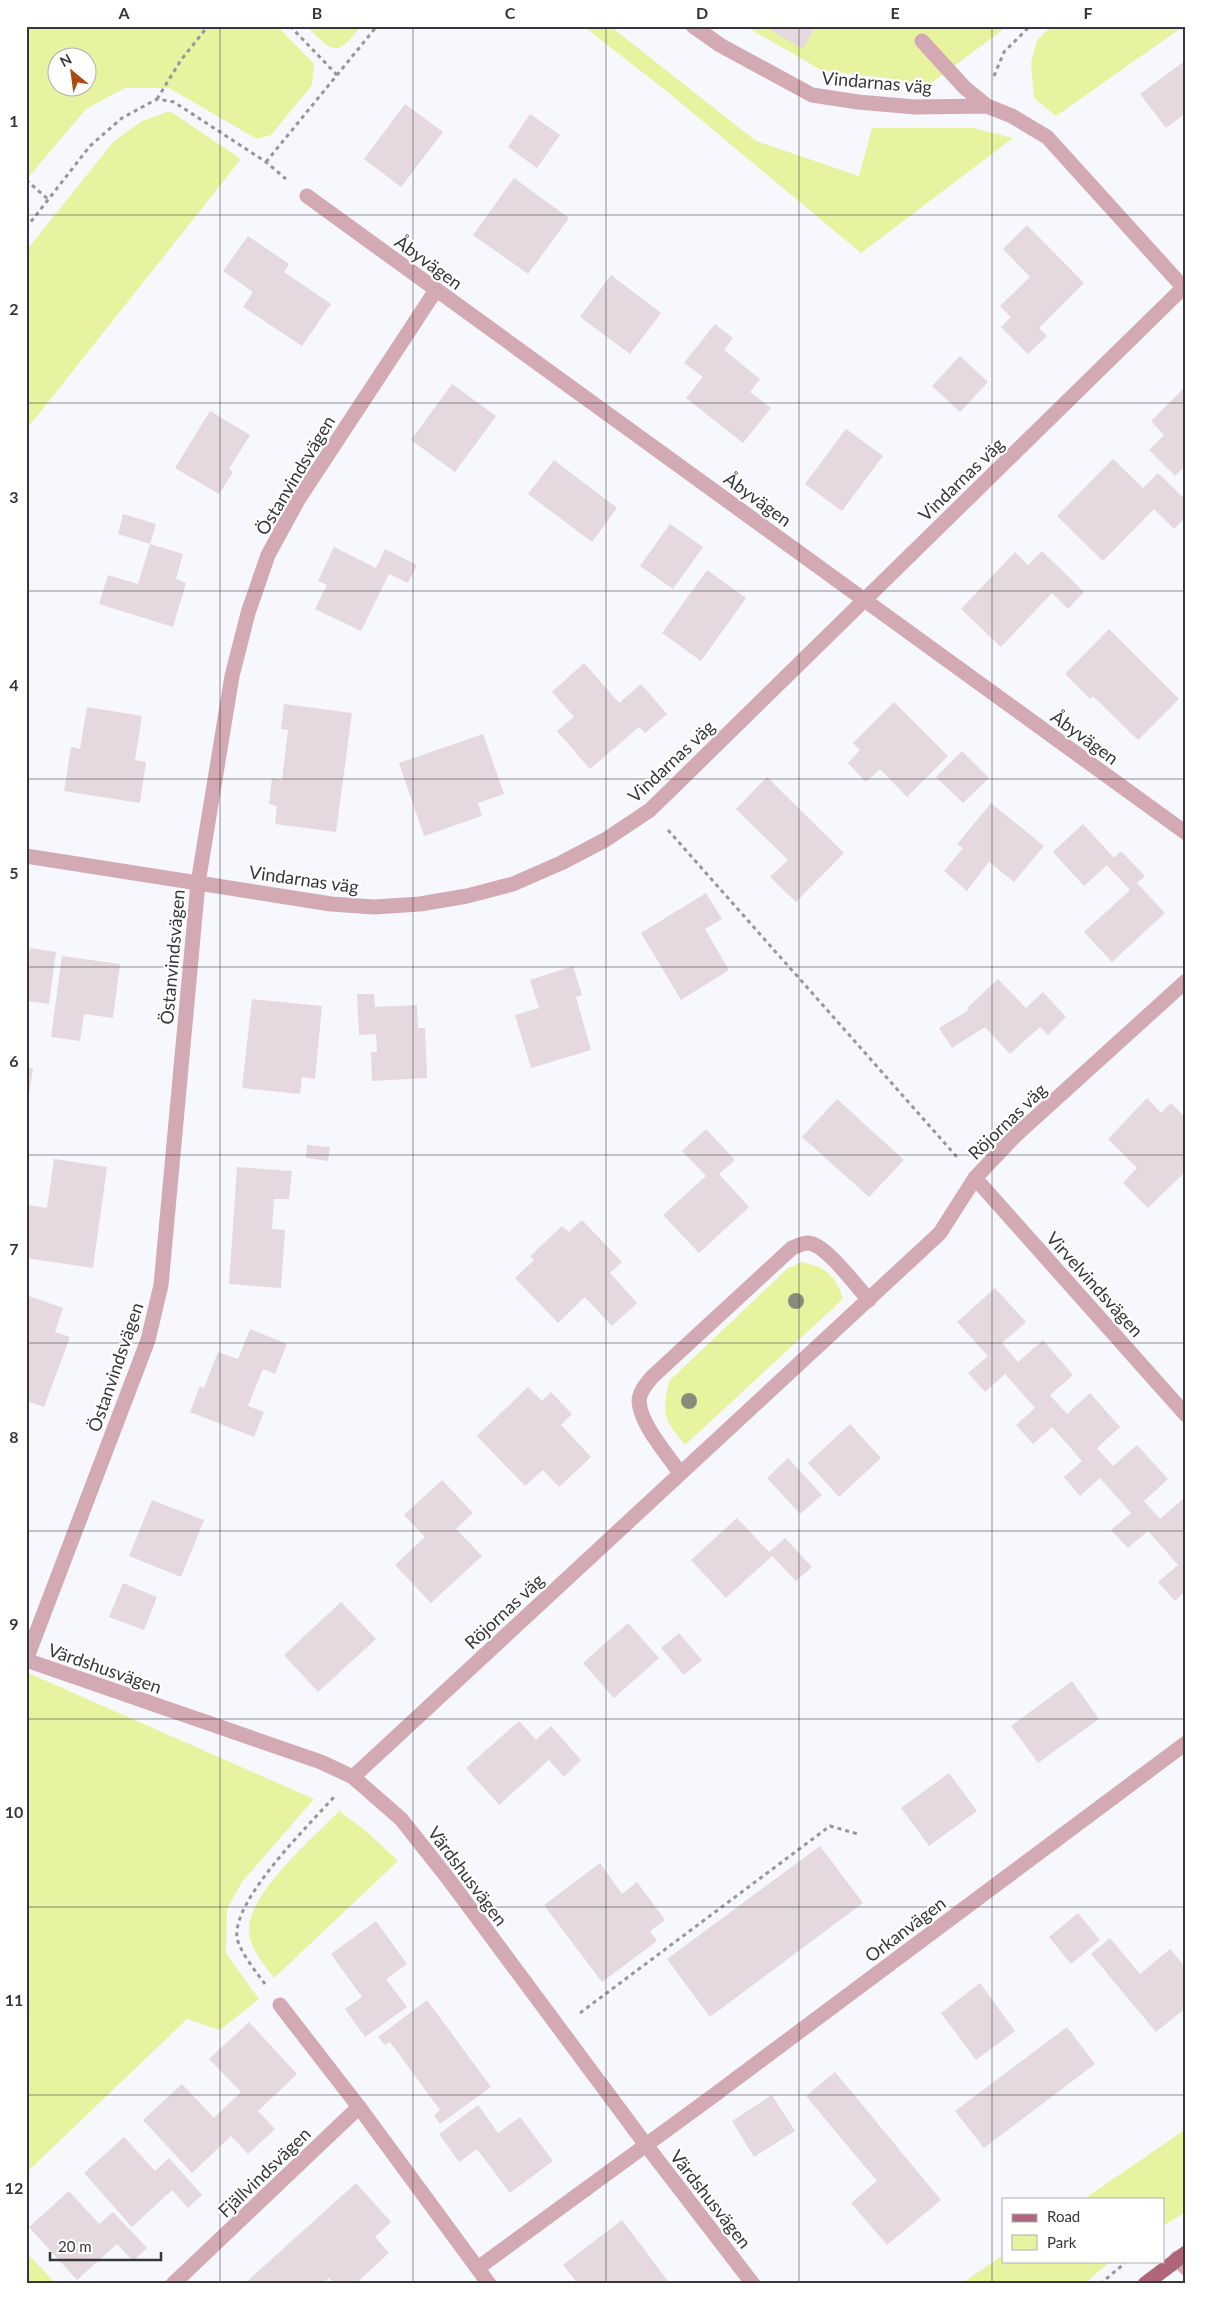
<svg xmlns="http://www.w3.org/2000/svg" width="1212" height="2310" viewBox="0 0 1212 2310" font-family="Lato,sans-serif">
<style>
.green{fill:#e7f39f;fill-rule:evenodd}
.building{fill:#e5d9df}
.lines{fill:none;stroke-linecap:round;stroke-linejoin:round}
.path{stroke:#96969b;stroke-width:3;stroke-dasharray:4 4;stroke-linecap:butt}
.minor{stroke:#d3a9b3;stroke-width:15}
.major{stroke:#af667a;stroke-width:15}
.tree{fill:#8a8c7b}
.grid{fill:none;stroke:#37373b;stroke-width:1;stroke-opacity:0.55}
.labels{text-anchor:middle;dominant-baseline:central;stroke-width:4.5;stroke-linejoin:round;paint-order:stroke}
.street-label{font-size:18px;fill:#37373b;stroke:#fff}
.neatline{fill:none;stroke:#37373b;stroke-width:2}
.grid-label{font-size:16px;text-anchor:middle;font-weight:bold;fill:#37373b}
</style>
<rect width="100%" height="100%" fill="#f7f7fe"/>
<g class="green">
<path d="M26,26H277L314,64L312,85L271,135L257,139L169,88H125L86,109L26,180ZM58,58H88V88H58Z"/>
<path d="M306,26H361C335,59 334,52 306,26Z"/>
<polygon points="583,26 610,26 756,141 859,176 872,128 973,128 1013,138 861,253 669,93"/>
<polygon points="745,26 1008,26 930,84 821,70"/>
<polygon points="1052,26 1184,26 1056,116 1034,98 1031,63 1037,40"/>
<polygon points="170,111 241,159 26,430 26,251 114,141 142,121"/>
<path d="M801,1262C824,1266 836,1275 843,1299L685,1445C663,1418 662,1415 669,1381L787,1269Z"/>
<polygon points="26,1672 314,1799 242,1882 227,1909 226,1953 259,1999 220,2030 187,2019 26,2173"/>
<path d="M339,1811L366,1831L398,1861L274,1978C264,1964 250,1949 249,1932C246,1895 314,1837 339,1811Z"/>
<polygon points="1186,2129 1186,2212 1163,2226 1163,2199 1084,2199"/>
<polygon points="26,2252 56,2284 26,2284"/>
<polygon points="1003,2255 1003,2261 1111,2261 1084,2284 961,2284"/>
</g>
<g class="building">
<polygon points="764,26 816,26 803,49"/>
<polygon points="1186,60 1186,113 1166,128 1140,94"/>
<polygon points="405,104 443,132 401,187 364,159"/>
<polygon points="530,114 560,135 537,168 508,147"/>
<polygon points="514,178 569,218 528,274 473,235"/>
<polygon points="1027,225 1084,283 1039,328 1047,336 1028,354 1001,327 1011,317 1000,306 1030,277 1003,249"/>
<polygon points="248,236 289,264 284,272 331,304 302,346 243,307 253,292 223,271"/>
<polygon points="611,275 661,313 630,354 580,317"/>
<polygon points="715,324 733,338 724,350 760,379 750,392 771,408 743,443 686,398 703,377 684,363"/>
<polygon points="960,356 988,382 960,412 932,386"/>
<polygon points="452,384 496,416 455,472 411,440"/>
<polygon points="1186,386 1186,465 1175,476 1149,450 1164,435 1151,421"/>
<polygon points="210,411 250,435 229,469 233,472 219,494 175,468"/>
<polygon points="846,429 883,456 842,511 805,484"/>
<polygon points="1113,459 1143,488 1158,473 1186,500 1186,517 1174,529 1154,509 1103,561 1057,516"/>
<polygon points="554,460 617,508 592,542 528,494"/>
<polygon points="123,514 156,524 150,544 118,534"/>
<polygon points="670,524 703,547 673,589 640,566"/>
<polygon points="150,544 183,554 176,579 186,583 173,627 99,604 108,575 138,584"/>
<polygon points="334,547 376,568 385,549 417,565 408,583 389,574 361,631 315,609 327,585 318,581"/>
<polygon points="1042,551 1084,592 1068,609 1052,593 1001,647 961,609 1015,552 1028,565"/>
<polygon points="707,570 746,598 701,661 662,633"/>
<polygon points="1109,629 1179,699 1138,740 1093,696 1090,699 1065,674"/>
<polygon points="584,663 619,703 641,684 667,714 645,733 639,727 590,769 557,731 574,717 552,692"/>
<polygon points="894,702 948,756 907,797 880,769 866,782 848,763 860,750 853,743"/>
<polygon points="284,704 352,713 336,832 275,824 277,806 269,804 272,778 282,780 288,730 281,729"/>
<polygon points="87,707 142,716 135,760 146,762 140,803 64,791 71,747 80,749"/>
<polygon points="483,734 504,794 478,803 482,816 424,836 399,763"/>
<polygon points="962,751 989,778 963,803 936,777"/>
<polygon points="767,777 844,853 796,902 770,877 788,860 736,809"/>
<polygon points="991,803 1044,846 1014,882 989,862 967,891 944,871 963,848 957,844"/>
<polygon points="1083,824 1114,858 1121,851 1145,876 1137,883 1165,913 1112,962 1084,932 1130,890 1107,865 1084,886 1053,852"/>
<polygon points="706,893 722,919 705,929 729,970 681,1000 641,933"/>
<polygon points="30,948 56,952 49,1004 26,1001 26,977"/>
<polygon points="62,956 120,964 113,1018 84,1014 80,1041 51,1037"/>
<polygon points="573,966 582,995 576,997 591,1050 531,1068 515,1015 539,1008 530,980"/>
<polygon points="998,979 1026,1008 1043,992 1066,1017 1048,1035 1040,1027 1010,1054 985,1027 952,1048 939,1028 969,1010 967,1008"/>
<polygon points="357,994 374,994 375,1007 417,1005 418,1028 425,1028 427,1078 372,1081 371,1052 377,1052 376,1034 359,1035"/>
<polygon points="252,999 322,1006 315,1079 302,1077 300,1094 242,1088"/>
<polygon points="26,1067 33,1068 29,1095 26,1095"/>
<polygon points="1147,1098 1161,1113 1171,1103 1186,1118 1186,1171 1148,1208 1123,1183 1137,1168 1108,1139"/>
<polygon points="837,1099 904,1160 869,1197 802,1137"/>
<polygon points="706,1129 735,1160 719,1174 749,1207 699,1253 663,1215 706,1176 682,1151"/>
<polygon points="307,1145 330,1147 328,1161 306,1158"/>
<polygon points="54,1159 107,1167 93,1268 26,1258 26,1220 29,1205 47,1208"/>
<polygon points="237,1167 292,1171 289,1199 274,1199 272,1229 285,1230 281,1288 229,1284"/>
<polygon points="582,1220 622,1262 610,1273 637,1303 612,1326 585,1297 558,1323 515,1278 534,1260 530,1256 562,1226 569,1232"/>
<polygon points="995,1288 1026,1322 1002,1343 1018,1362 1043,1340 1073,1375 1050,1395 1067,1414 1090,1393 1120,1427 1097,1448 1113,1466 1137,1445 1168,1479 1144,1501 1160,1519 1184,1498 1186,1499 1186,1591 1175,1601 1158,1582 1178,1565 1148,1531 1128,1548 1111,1530 1131,1513 1100,1478 1080,1496 1064,1477 1082,1461 1052,1427 1033,1444 1016,1425 1035,1408 1005,1374 985,1392 968,1373 988,1356 957,1322"/>
<polygon points="26,1295 63,1308 55,1332 70,1337 44,1407 26,1401 26,1331 30,1322 26,1321"/>
<polygon points="250,1329 287,1344 275,1374 263,1369 248,1406 264,1412 254,1437 190,1412 200,1386 204,1388 218,1352 238,1359"/>
<polygon points="528,1387 542,1401 551,1392 572,1414 561,1425 591,1457 559,1487 543,1470 525,1486 477,1436"/>
<polygon points="850,1424 881,1458 839,1497 808,1463"/>
<polygon points="788,1458 822,1495 800,1514 767,1478"/>
<polygon points="442,1480 473,1513 456,1529 482,1556 431,1603 395,1565 425,1537 404,1515"/>
<polygon points="152,1500 204,1520 181,1577 129,1556"/>
<polygon points="737,1518 769,1552 785,1538 812,1567 796,1581 772,1556 726,1598 691,1560"/>
<polygon points="123,1583 157,1597 144,1630 109,1617"/>
<polygon points="341,1602 376,1639 318,1692 284,1655"/>
<polygon points="628,1623 659,1658 614,1698 583,1663"/>
<polygon points="679,1633 702,1660 684,1675 661,1648"/>
<polygon points="1072,1681 1099,1719 1038,1763 1011,1726"/>
<polygon points="519,1721 536,1740 551,1726 581,1760 564,1777 549,1760 499,1805 466,1768"/>
<polygon points="949,1773 977,1811 929,1846 901,1808"/>
<polygon points="820,1846 863,1903 710,2017 667,1959"/>
<polygon points="600,1863 622,1894 637,1882 665,1920 650,1931 657,1941 602,1982 544,1905"/>
<polygon points="1078,1913 1100,1940 1071,1964 1049,1937"/>
<polygon points="376,1921 407,1964 386,1979 407,2007 365,2037 345,2009 362,1997 331,1954"/>
<polygon points="1110,1938 1140,1974 1170,1949 1186,1968 1186,2008 1156,2032 1091,1954"/>
<polygon points="980,1983 1015,2031 976,2060 941,2013"/>
<polygon points="427,2000 491,2087 440,2124 434,2115 440,2110 390,2042 385,2045 378,2037"/>
<polygon points="249,2022 297,2074 258,2111 275,2129 248,2154 231,2136 192,2173 143,2120 182,2084 214,2118 241,2092 209,2059"/>
<polygon points="1067,2027 1095,2064 984,2148 955,2111"/>
<polygon points="835,2072 941,2200 887,2245 851,2203 877,2181 806,2096"/>
<polygon points="772,2095 795,2131 754,2157 732,2121"/>
<polygon points="478,2105 498,2133 520,2117 553,2161 510,2193 477,2149 459,2162 439,2134"/>
<polygon points="124,2137 155,2171 169,2158 202,2195 188,2208 172,2190 132,2227 84,2173"/>
<polygon points="356,2183 391,2222 375,2237 389,2253 355,2284 334,2284 329,2278 322,2284 244,2284"/>
<polygon points="69,2191 99,2224 113,2212 147,2248 133,2261 117,2244 77,2280 29,2227"/>
<polygon points="622,2220 644,2249 670,2284 578,2284 563,2265"/>
</g>
<g class="lines">
<g class="path">
<polyline points="290,26 337,75"/>
<polyline points="994,76 1004,52 1030,26"/>
<polyline points="157,99 181,60 208,26"/>
<polyline points="266,162 377,26"/>
<polyline points="26,180 49,200"/>
<polyline points="26,228 90,146 122,118 157,99 174,102 266,162 286,179"/>
<polyline points="668,830 957,1157"/>
<path d="M265,1984C257,1973 240,1952 237,1938C232,1900 309,1825 334,1797"/>
<polyline points="580,2013 830,1826 858,1834"/>
<polyline points="1100,2284 1125,2263"/>
</g>
<g class="minor">
<polyline points="693,26 720,45 812,95 858,102 915,107 987,106 1012,116 1047,137 1183,287"/>
<polyline points="922,41 965,88 987,106"/>
<polyline points="307,196 1186,833"/>
<polyline points="26,856 331,904 374,907 420,904 467,896 513,884 561,863 605,840 650,810 1186,285"/>
<polyline points="975,1178 1186,1415"/>
<path d="M680,1473C667,1454 640,1424 639,1401C639,1392 647,1383 652,1377L792,1248C797,1246 803,1243 808,1243C826,1244 856,1286 869,1300"/>
<polyline points="26,1660 148,1340 161,1285 198,883 232,676 248,613 268,555 298,500 436,290"/>
<polyline points="26,1660 321,1762 353,1777 401,1819 447,1877 646,2145 753,2284"/>
<polyline points="353,1777 940,1233 975,1178 1016,1135 1186,981"/>
<polyline points="280,2005 359,2107"/>
<polyline points="1177,2258 1186,2268"/>
<polyline points="478,2268 713,2096 1186,1743"/>
<polyline points="173,2284 359,2107 489,2284"/>
</g>
<polyline class="major" points="1145,2284 1186,2253"/>
</g>
<g class="tree">
<circle cx="796" cy="1301" r="8"/>
<circle cx="689" cy="1401" r="8"/>
</g>
<path class="grid" d="M220,26V2284M413,26V2284M606,26V2284M799,26V2284M992,26V2284M26,215H1186M26,403H1186M26,591H1186M26,779H1186M26,967H1186M26,1155H1186M26,1343H1186M26,1531H1186M26,1719H1186M26,1907H1186M26,2095H1186"/>
<g class="labels">
<g class="street-label">
<text transform="translate(877 82) rotate(5)">Vindarnas väg</text>
<text transform="translate(429 262) rotate(36)">Åbyvägen</text>
<text transform="translate(295 475) rotate(-59)">Östanvindsvägen</text>
<text transform="translate(961 479) rotate(-44)">Vindarnas väg</text>
<text transform="translate(758 499) rotate(36)">Åbyvägen</text>
<text transform="translate(1085 737) rotate(36)">Åbyvägen</text>
<text transform="translate(671 761) rotate(-43)">Vindarnas väg</text>
<text transform="translate(304 879) rotate(8)">Vindarnas väg</text>
<text transform="translate(172 957) rotate(-85)">Östanvindsvägen</text>
<text transform="translate(1007 1121) rotate(-44)">Röjornas väg</text>
<text transform="translate(1095 1284) rotate(48)">Virvelvindsvägen</text>
<text transform="translate(115 1367) rotate(-71)">Östanvindsvägen</text>
<text transform="translate(504 1611) rotate(-43)">Röjornas väg</text>
<text transform="translate(105 1668) rotate(19)">Värdshusvägen</text>
<text transform="translate(468 1876) rotate(53)">Värdshusvägen</text>
<text transform="translate(905 1929) rotate(-37)">Orkanvägen</text>
<text transform="translate(264 2172) rotate(-44)">Fjällvindsvägen</text>
<text transform="translate(711 2199) rotate(52)">Värdshusvägen</text>
</g>
</g>
<rect width="1212" height="2310" fill="none" stroke="#ffffff" stroke-width="55"/>
<rect x="1002" y="2198" width="162" height="65" fill="#ffffff" stroke="#afafb1"/>
<rect x="1012" y="2214" width="25" height="8" fill="#af667a" stroke="#afafb1"/>
<text x="1047" y="2222" font-size="15" fill="#37373b">Road</text>
<rect x="1012" y="2235" width="25" height="15" fill="#e7f39f" stroke="#afafb1"/>
<text x="1047" y="2248" font-size="15" fill="#37373b">Park</text>
<g transform="translate(72 72) rotate(331)"><circle r="24" fill="#ffffff" stroke="#afafb1"/>
<path d="M0-4L9 19L0 12L-9 19Z" fill="#ad4a14"/>
<text y="-8" font-size="14" font-weight="bold" text-anchor="middle" fill="#37373b">N</text>
</g>
<path d="M50 2252v8h111v-8" fill="none" stroke="#37373b" stroke-width="2.5"/>
<text x="58" y="2252" font-size="15" fill="#37373b" stroke="#ffffff" stroke-width="4" paint-order="stroke">20 m</text>
<rect x="28" y="28" width="1156" height="2254" class="neatline"/>
<g class="grid-label">
<text x="124" y="19">A</text>
<text x="317" y="19">B</text>
<text x="510" y="19">C</text>
<text x="702" y="19">D</text>
<text x="895" y="19">E</text>
<text x="1088" y="19">F</text>
<text x="14" y="127">1</text>
<text x="14" y="315">2</text>
<text x="14" y="503">3</text>
<text x="14" y="691">4</text>
<text x="14" y="879">5</text>
<text x="14" y="1067">6</text>
<text x="14" y="1255">7</text>
<text x="14" y="1443">8</text>
<text x="14" y="1630">9</text>
<text x="14" y="1818">10</text>
<text x="14" y="2006">11</text>
<text x="14" y="2194">12</text>
</g>
</svg>
